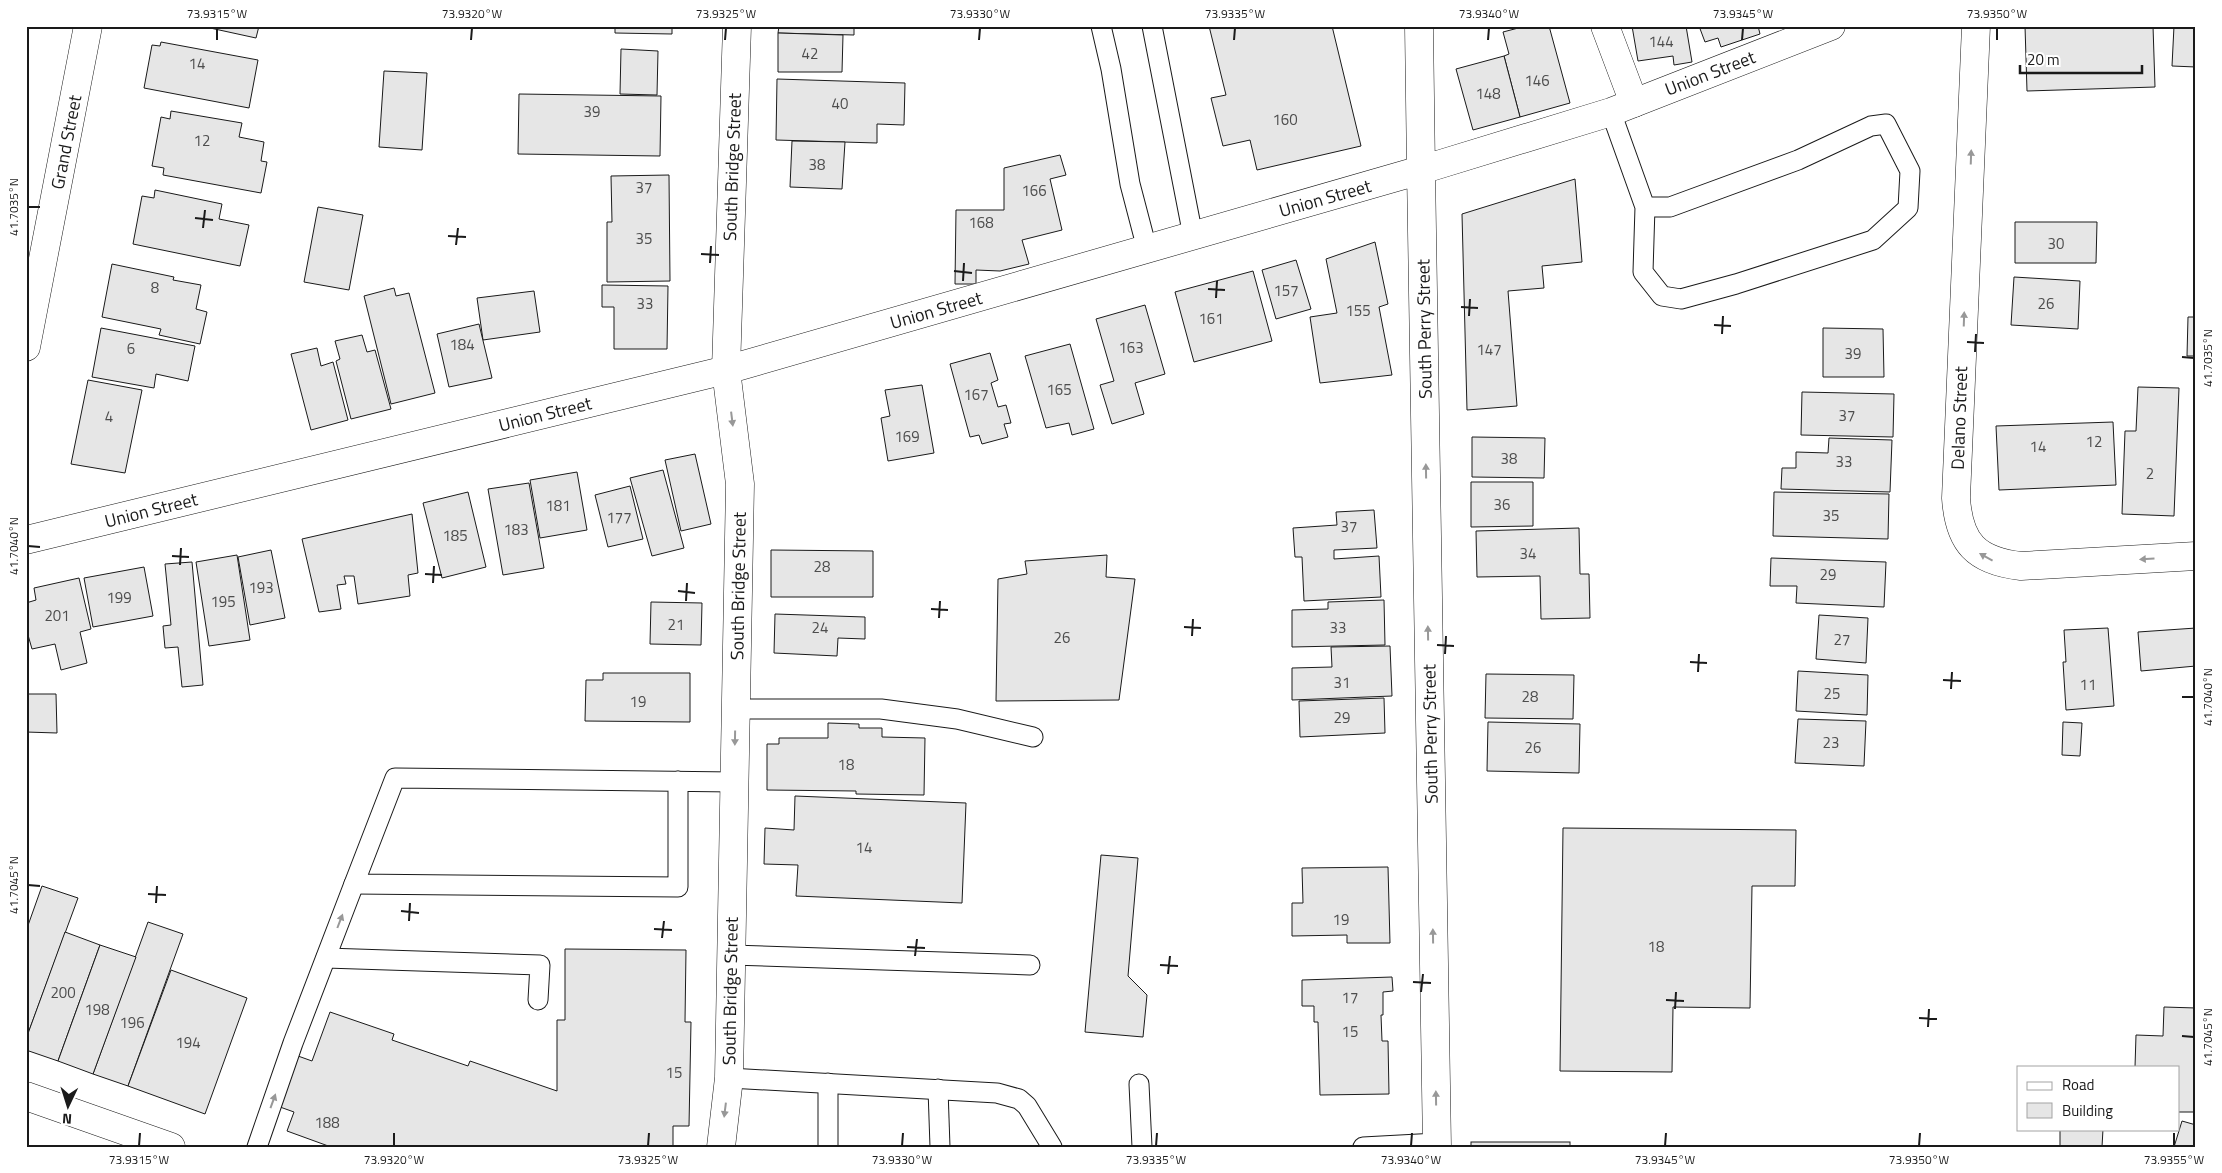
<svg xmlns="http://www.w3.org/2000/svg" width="2222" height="1173" viewBox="0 0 2222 1173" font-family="'Titillium Web',sans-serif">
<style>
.building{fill:#e6e6e6;stroke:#1a1a1a}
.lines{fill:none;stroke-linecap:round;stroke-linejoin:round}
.lane-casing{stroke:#1a1a1a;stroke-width:21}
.street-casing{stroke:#1a1a1a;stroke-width:29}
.secondary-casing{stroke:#1a1a1a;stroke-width:29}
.lane{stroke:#fff;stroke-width:19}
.street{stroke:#fff;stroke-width:28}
.secondary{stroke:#fff;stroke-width:28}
.oneway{fill:#989898}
.ticks{fill:none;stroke:#1a1a1a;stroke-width:2}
.labels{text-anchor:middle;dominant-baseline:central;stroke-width:4;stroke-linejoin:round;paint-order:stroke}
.number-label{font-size:15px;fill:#4d4d4d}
.street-label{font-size:18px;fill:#1a1a1a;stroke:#fff}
.neatline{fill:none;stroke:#1a1a1a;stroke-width:2}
.ticks-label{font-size:12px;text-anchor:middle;fill:#1a1a1a}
</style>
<rect width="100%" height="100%" fill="#fff"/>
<g class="building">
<polygon points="201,26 259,26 256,38"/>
<polygon points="615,26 672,26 672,34 615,33"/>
<polygon points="779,26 854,26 854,35 778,33"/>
<polygon points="1209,26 1332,26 1361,146 1257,170 1250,140 1223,146 1211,98 1226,95"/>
<polygon points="1526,26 1549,26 1570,103 1520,117 1504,56 1509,54 1503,32"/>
<polygon points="1632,26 1686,26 1692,62 1674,65 1673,56 1638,61"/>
<polygon points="1699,26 1758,26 1760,34 1721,47 1718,38 1705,42"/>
<polygon points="2025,26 2153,26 2155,87 2027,91"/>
<polygon points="2174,26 2196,26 2196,67 2172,66"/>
<polygon points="778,33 843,35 842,72 778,72"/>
<polygon points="161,42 258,60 249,108 144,88 152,45 160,46"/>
<polygon points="621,49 658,51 657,95 620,94"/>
<polygon points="1504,56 1520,117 1473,130 1456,69"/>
<polygon points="384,71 427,73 422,150 379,147"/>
<polygon points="777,79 905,83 904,125 877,124 877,143 776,140"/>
<polygon points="519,94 661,96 660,156 518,154"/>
<polygon points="171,111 242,123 239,137 264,142 261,161 267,162 261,193 163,175 164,168 152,166 161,117 170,119"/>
<polygon points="792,141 845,142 842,189 790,187"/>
<polygon points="1060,155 1066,175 1050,179 1062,230 1022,240 1029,264 1000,271 976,270 976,284 955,284 956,210 1004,210 1004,168"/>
<polygon points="669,175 670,281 607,282 607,222 612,222 611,176"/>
<polygon points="1575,179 1582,262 1542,266 1544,288 1508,291 1517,406 1467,410 1462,214"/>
<polygon points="155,190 222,204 219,219 249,225 240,266 133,244 142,196 154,198"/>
<polygon points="318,207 363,215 349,290 304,282"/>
<polygon points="2015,222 2097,222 2096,263 2015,263"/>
<polygon points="1375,242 1388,304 1379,307 1392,375 1320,383 1310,317 1337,313 1326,259"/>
<polygon points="1296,260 1311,309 1276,319 1262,270"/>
<polygon points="112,264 174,277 173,280 201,285 196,309 207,312 200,344 159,335 161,329 102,317"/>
<polygon points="1253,271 1272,341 1194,362 1175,292"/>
<polygon points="2014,277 2080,281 2078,329 2011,325"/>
<polygon points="602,285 668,286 667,349 614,349 614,307 602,307"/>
<polygon points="394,288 396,296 409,293 435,393 391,404 364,296"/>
<polygon points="534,291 540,332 483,340 477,298"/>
<polygon points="1145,305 1165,374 1135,383 1144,414 1112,424 1100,385 1114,381 1096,319"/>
<polygon points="2188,317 2196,317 2196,356 2187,356"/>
<polygon points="479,324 492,378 449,387 437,334"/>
<polygon points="101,328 195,346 188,381 156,374 154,388 92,377"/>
<polygon points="1823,328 1883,329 1884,377 1823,377"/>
<polygon points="362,335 367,352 375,350 391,409 351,419 336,361 340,359 335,341"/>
<polygon points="1070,344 1094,429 1072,435 1069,423 1046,428 1025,356"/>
<polygon points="317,348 321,366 333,362 348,420 311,430 291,354"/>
<polygon points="990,353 998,380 991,383 998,407 1006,405 1011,423 1004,424 1008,437 982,444 979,435 970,437 950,364"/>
<polygon points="88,380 142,390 125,473 71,464"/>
<polygon points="922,385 934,453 888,461 881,418 890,416 885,390"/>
<polygon points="2138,387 2179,388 2174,516 2122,514 2125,431 2136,431"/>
<polygon points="1802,392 1894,394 1893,437 1801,435"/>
<polygon points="2113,422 2116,485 1999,490 1996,426"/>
<polygon points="1472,437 1545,438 1544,478 1472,477"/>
<polygon points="1829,438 1892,440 1890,492 1781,489 1782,468 1796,468 1796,452 1828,453"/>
<polygon points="695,454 711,524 681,531 665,460"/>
<polygon points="663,470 684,548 652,556 630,478"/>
<polygon points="577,472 587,530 540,538 530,480"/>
<polygon points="1471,482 1533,482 1533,526 1471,527"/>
<polygon points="529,483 544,568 503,575 488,489"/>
<polygon points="630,486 643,539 608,547 595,495"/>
<polygon points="468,492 486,567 442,578 423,503"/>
<polygon points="1774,492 1889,494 1888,539 1773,536"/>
<polygon points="1374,510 1377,548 1334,550 1334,559 1379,556 1381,597 1304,601 1302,557 1295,557 1293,528 1337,525 1336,512"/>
<polygon points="412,514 418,573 408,575 410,596 358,604 354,576 344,576 346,584 337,585 341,609 319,612 302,539"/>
<polygon points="1579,528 1580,574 1589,574 1590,618 1541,619 1540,576 1477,577 1476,531"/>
<polygon points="271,550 285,618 250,625 238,557"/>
<polygon points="771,550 873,551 873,597 771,597"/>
<polygon points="237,555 250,640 209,646 196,562"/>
<polygon points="1107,555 1106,577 1135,579 1119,700 996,701 998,579 1027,574 1025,561"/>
<polygon points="1771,558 1886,562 1884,607 1796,603 1797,586 1770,586"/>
<polygon points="192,562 203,685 182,687 178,647 165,648 163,626 171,625 165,564"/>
<polygon points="144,567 153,616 93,627 84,578"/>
<polygon points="79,578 91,629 80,632 87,663 61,670 55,644 32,649 26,628 26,603 36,600 34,588"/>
<polygon points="1384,600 1385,645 1292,647 1292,610 1328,609 1328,602"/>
<polygon points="651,602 702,603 701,645 650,644"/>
<polygon points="775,614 865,617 865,639 838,638 837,656 774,653"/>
<polygon points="1819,615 1868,618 1866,663 1816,659"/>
<polygon points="2108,628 2114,706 2066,710 2063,662 2066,662 2064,630"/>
<polygon points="2196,628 2196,666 2141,671 2138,632"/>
<polygon points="1390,646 1392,696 1292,700 1292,668 1332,667 1331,647"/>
<polygon points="1798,671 1868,675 1867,715 1796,711"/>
<polygon points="603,673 690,673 690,722 585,721 586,680 603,680"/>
<polygon points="1486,674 1574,675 1573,719 1485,718"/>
<polygon points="26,694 56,694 57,733 26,732"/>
<polygon points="1384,698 1385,733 1300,737 1299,701"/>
<polygon points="1798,719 1866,721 1864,766 1795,763"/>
<polygon points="1488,722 1580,724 1579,773 1487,771"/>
<polygon points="2063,722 2082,723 2080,756 2062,755"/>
<polygon points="828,723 859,724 859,728 882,728 882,737 925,738 924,795 856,794 856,791 767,790 767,744 779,744 779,738 828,738"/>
<polygon points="795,796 966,803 962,903 796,896 798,865 764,864 765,828 794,830"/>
<polygon points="1563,828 1796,830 1795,886 1752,886 1750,1008 1673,1007 1672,1072 1560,1071"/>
<polygon points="1101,855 1138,858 1128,976 1147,995 1143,1037 1085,1032"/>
<polygon points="1388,867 1390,943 1347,943 1347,935 1292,936 1292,903 1303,903 1302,868"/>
<polygon points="42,886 78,898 26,1039 26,931"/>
<polygon points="148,922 183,934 128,1086 93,1074"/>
<polygon points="65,932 100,945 58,1061 26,1050 26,1039"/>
<polygon points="100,945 136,957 93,1074 58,1061"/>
<polygon points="565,949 686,950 685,1022 691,1022 689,1126 673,1126 673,1147 331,1147 287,1131 294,1112 280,1107 298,1056 312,1061 330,1012 394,1034 392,1040 468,1066 470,1061 557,1091 557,1020 565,1020"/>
<polygon points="171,970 247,998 205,1114 128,1086"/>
<polygon points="1392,977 1393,991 1383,992 1383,1015 1381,1015 1382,1041 1388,1041 1389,1094 1320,1095 1318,1022 1314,1022 1314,1006 1302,1006 1302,980"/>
<polygon points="2164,1007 2196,1008 2196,1112 2178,1112 2178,1067 2135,1067 2136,1035 2163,1036"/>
<polygon points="2182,1121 2196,1125 2196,1147 2174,1147"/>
<polygon points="2060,1129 2103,1129 2102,1147 2060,1147"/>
<rect x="1471" y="1142" width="99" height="5"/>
</g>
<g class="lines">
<defs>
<g id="lane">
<polyline points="1101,26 1111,69 1130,184 1147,249"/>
<polyline points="1152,26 1193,236"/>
<polyline points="1611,112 1645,207 1670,207 1798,160 1871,126 1886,124 1910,171 1908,208 1873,240 1736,284 1681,299 1662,296 1643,272 1645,207"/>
<polyline points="736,709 881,709 957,719 1033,737"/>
<polyline points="678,781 678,887 354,884 395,778 734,782"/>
<polyline points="731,955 1030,965"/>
<polyline points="326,958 540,965 538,1000"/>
<polyline points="729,1078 997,1093 1019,1099 1027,1106 1052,1147"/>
<polyline points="828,1083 828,1147"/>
<polyline points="1139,1084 1142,1147"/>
<polyline points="938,1089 940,1147"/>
<polyline points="257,1147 293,1043 354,884"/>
<polyline points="1363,1147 1437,1143"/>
</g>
<g id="street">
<polyline points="1605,26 1634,103"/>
<path d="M1976,26L1956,498C1959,543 1976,561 2021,566L2196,556"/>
<polyline points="26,347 88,26"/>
<polyline points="26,540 726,370 1421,170 1437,1147"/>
<polyline points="721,1147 729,1078 740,484 726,370 737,26"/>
</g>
<g id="secondary">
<polyline points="1419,26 1421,170 1611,112 1831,26"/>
<polyline points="26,1096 171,1147"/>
</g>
</defs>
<use href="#lane" class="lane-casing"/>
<use href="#street" class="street-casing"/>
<use href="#secondary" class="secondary-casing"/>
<use href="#lane" class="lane"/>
<use href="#street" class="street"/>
<use href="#secondary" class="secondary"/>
</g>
<defs><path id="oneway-solid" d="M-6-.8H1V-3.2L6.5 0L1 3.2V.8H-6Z" transform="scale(1.25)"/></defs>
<g class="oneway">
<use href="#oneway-solid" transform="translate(1971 157) rotate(-88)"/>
<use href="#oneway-solid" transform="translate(1964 319) rotate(-88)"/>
<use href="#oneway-solid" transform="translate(732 419) rotate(83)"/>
<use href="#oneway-solid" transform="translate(1426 471) rotate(-91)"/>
<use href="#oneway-solid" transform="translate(1986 557) rotate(-151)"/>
<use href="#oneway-solid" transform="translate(2147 559) rotate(177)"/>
<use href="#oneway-solid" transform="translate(1428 633) rotate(-91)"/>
<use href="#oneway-solid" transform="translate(735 738) rotate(91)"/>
<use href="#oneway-solid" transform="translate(340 921) rotate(-69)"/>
<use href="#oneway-solid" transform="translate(1433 936) rotate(-91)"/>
<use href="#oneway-solid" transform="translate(1436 1098) rotate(-91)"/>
<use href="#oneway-solid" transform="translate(273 1101) rotate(-70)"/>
<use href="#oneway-solid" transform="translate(725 1110) rotate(97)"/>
</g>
<path class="ticks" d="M217,40V28M471,40L472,28M725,40L726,28M979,40L980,28M1234,40L1235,28M1488,40L1489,28M1742,40L1743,28M1997,40V28M28,207H40M195,218L213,220M203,228L205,210M448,236L466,237M456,245L458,228M701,254L719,255M710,263L711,246M954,271L972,273M963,281L964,263M1208,289L1225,290M1216,298L1217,281M1461,307L1478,308M1469,316L1470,299M1714,325L1731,326M1722,334L1723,316M1967,342L1984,343M1975,352L1976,334M2182,357L2194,358M28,546L40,547M172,556L189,557M180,565L181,548M425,574L442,575M433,583L434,566M678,591L695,593M686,601L687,583M931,609L948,610M939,618L940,601M1184,627L1201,628M1192,636L1193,619M1437,645L1454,646M1445,654L1446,636M1690,662L1707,663M1698,672L1699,654M1943,680L1961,681M1951,689L1952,672M2182,697H2194M28,885L40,886M148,894L166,895M156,903L157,886M401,911L419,913M409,921L410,903M654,929L672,930M662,938L664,921M907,947L925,948M915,956L917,939M1160,965L1178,966M1168,974L1170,956M1413,982L1431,983M1421,992L1423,974M1666,1000L1684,1001M1675,1009L1676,992M1919,1018L1937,1019M1928,1027L1929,1009M2182,1036L2194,1037M139,1146L140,1133M394,1146V1133M648,1146L649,1133M902,1146L903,1133M1156,1146L1157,1133M1411,1146L1412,1133M1665,1146L1666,1133M1919,1146L1920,1133M2174,1146V1133"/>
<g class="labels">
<g class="number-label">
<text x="1661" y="41">144</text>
<text x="810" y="53">42</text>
<text x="197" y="63">14</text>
<text x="1537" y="80">146</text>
<text x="1488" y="93">148</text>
<text x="840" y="103">40</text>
<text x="592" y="111">39</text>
<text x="1285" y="119">160</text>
<text x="202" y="140">12</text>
<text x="817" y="164">38</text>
<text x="644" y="187">37</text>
<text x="1034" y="190">166</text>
<text x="981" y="222">168</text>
<text x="644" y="238">35</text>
<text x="2056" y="243">30</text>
<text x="155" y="287">8</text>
<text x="1286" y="290">157</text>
<text x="645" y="303">33</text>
<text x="2046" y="303">26</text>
<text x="1358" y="310">155</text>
<text x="1211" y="318">161</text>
<text x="462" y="344">184</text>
<text x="1131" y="347">163</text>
<text x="131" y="348">6</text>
<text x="1489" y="349">147</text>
<text x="1853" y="353">39</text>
<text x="1059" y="389">165</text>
<text x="976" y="394">167</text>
<text x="1847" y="415">37</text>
<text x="109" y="416">4</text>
<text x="907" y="436">169</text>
<text x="2094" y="441">12</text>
<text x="2038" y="446">14</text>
<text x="1509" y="458">38</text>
<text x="1844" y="461">33</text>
<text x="2150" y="473">2</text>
<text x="1502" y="504">36</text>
<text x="558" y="505">181</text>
<text x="1831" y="515">35</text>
<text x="619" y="517">177</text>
<text x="1349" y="526">37</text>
<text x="516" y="529">183</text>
<text x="455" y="535">185</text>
<text x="1528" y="553">34</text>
<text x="822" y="566">28</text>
<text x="1828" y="574">29</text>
<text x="261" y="587">193</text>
<text x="119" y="597">199</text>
<text x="223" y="601">195</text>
<text x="57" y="615">201</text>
<text x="676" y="624">21</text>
<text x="820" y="627">24</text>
<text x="1338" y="627">33</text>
<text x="1062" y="637">26</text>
<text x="1842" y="639">27</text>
<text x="1342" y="682">31</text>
<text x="2088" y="684">11</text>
<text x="1832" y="693">25</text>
<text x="1530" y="696">28</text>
<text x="638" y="701">19</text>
<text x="1342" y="717">29</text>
<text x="1831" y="742">23</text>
<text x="1533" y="747">26</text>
<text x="846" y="764">18</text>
<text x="864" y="847">14</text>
<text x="1341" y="919">19</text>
<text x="1656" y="946">18</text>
<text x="63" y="992">200</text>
<text x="1350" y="997">17</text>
<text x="97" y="1009">198</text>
<text x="132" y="1022">196</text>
<text x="1350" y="1031">15</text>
<text x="188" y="1042">194</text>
<text x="674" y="1072">15</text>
<text x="327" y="1122">188</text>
</g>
<g class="street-label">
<text transform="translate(1710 73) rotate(-21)">Union Street</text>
<text transform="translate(66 142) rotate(-79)">Grand Street</text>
<text transform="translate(732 167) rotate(-88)">South Bridge Street</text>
<text transform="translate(1325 198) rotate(-16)">Union Street</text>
<text transform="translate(936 310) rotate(-16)">Union Street</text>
<text transform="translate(1424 329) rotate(-91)">South Perry Street</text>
<text transform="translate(545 414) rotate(-14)">Union Street</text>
<text transform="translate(1959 418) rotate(-88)">Delano Street</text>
<text transform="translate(151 510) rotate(-14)">Union Street</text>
<text transform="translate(738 586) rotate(-89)">South Bridge Street</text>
<text transform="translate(1430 734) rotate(-91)">South Perry Street</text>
<text transform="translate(730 991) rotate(-89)">South Bridge Street</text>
</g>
</g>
<rect width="2222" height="1173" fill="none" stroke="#ffffff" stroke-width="55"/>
<rect x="2017" y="1066" width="162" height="65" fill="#ffffff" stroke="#a3a3a3"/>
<rect x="2027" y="1082" width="25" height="8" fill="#ffffff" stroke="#a3a3a3"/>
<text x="2062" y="1090" font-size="15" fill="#1a1a1a">Road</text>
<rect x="2027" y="1103" width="25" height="15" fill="#e6e6e6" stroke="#a3a3a3"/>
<text x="2062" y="1116" font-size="15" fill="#1a1a1a">Building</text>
<g transform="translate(68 1106) rotate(184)" stroke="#ffffff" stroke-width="4" paint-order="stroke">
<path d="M0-4L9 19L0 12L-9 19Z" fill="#1a1a1a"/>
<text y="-8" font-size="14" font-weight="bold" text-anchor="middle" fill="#1a1a1a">N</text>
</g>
<path d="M2020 65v8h122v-8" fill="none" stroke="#1a1a1a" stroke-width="2.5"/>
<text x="2027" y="65" font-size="15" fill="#1a1a1a" stroke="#ffffff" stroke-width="4" paint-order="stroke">20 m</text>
<rect x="28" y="28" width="2166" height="1118" class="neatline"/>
<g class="ticks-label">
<text x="217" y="18">73.9315°W</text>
<text x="472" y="18">73.9320°W</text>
<text x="726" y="18">73.9325°W</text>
<text x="980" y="18">73.9330°W</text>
<text x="1235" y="18">73.9335°W</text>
<text x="1489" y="18">73.9340°W</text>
<text x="1743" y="18">73.9345°W</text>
<text x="1997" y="18">73.9350°W</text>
<text transform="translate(14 207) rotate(-90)" y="4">41.7035°N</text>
<text transform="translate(2208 358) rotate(-90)" y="4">41.7035°N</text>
<text transform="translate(14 546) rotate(-90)" y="4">41.7040°N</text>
<text transform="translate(2208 697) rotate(-90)" y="4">41.7040°N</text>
<text transform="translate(14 885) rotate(-90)" y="4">41.7045°N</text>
<text transform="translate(2208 1037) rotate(-90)" y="4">41.7045°N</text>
<text x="139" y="1164">73.9315°W</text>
<text x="394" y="1164">73.9320°W</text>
<text x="648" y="1164">73.9325°W</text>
<text x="902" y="1164">73.9330°W</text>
<text x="1156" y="1164">73.9335°W</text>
<text x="1411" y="1164">73.9340°W</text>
<text x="1665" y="1164">73.9345°W</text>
<text x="1919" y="1164">73.9350°W</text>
<text x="2174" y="1164">73.9355°W</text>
</g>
</svg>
